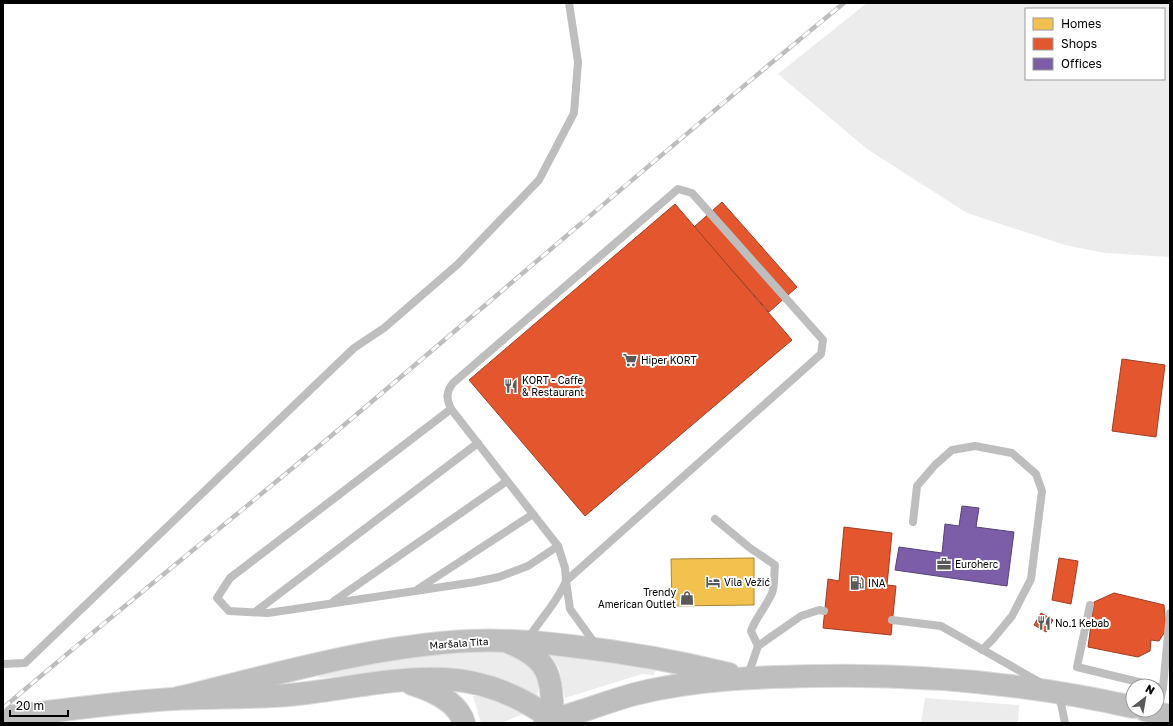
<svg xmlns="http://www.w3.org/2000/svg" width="1173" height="726" viewBox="0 0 1173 726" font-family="'Golos Text',sans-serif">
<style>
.green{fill:#ececec;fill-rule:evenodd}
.homes{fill:#f2c14e;stroke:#a98737}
.shops{fill:#e4572e;stroke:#a03d20}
.offices{fill:#7b5ea7;stroke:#564275}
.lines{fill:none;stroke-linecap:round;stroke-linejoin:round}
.primary-casing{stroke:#dbdbdb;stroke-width:24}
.service{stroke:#bebebe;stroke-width:8}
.primary{stroke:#bebebe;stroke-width:22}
.rail-casing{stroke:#bebebe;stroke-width:4.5}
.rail{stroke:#fff;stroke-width:3;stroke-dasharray:9;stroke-linecap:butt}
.labels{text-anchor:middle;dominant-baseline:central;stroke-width:4;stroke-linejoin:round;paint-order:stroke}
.poi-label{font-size:10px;fill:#000;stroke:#fff;text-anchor:start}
.street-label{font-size:10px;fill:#000;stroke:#fff}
</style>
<rect width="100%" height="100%" fill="#fff"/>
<g class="green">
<path d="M867,3H1170V257L1105,253L1065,245L967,213L867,149L778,74ZM1026,9H1164V79H1026Z"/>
<path d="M498,651C522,657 545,665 537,695L512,686L395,672L318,678L321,673L432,652Z"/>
<polygon points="552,652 656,669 654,675 642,674 565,698 559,668 550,655"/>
<polygon points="473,696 485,696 526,713 501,723 481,723"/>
<polygon points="925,698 1019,705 1018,723 921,723"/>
</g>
<polygon class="homes" points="754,558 754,605 672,606 671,559"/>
<g class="shops">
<polygon points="722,202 797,287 769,312 694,227"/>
<polygon points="675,204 792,340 585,516 469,380"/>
<polygon points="1122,359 1165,365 1156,437 1112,431"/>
<polygon points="844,527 892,533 887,585 896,586 891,635 823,628 828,579 839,581"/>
<polygon points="1059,558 1078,561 1071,604 1052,600"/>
<polygon points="1114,593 1164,605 1166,630 1159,641 1151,640 1150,651 1138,657 1088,647 1094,602"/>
<polygon points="1041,613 1053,620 1046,632 1034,625"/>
</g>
<polygon class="offices" points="962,506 979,508 976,527 1014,532 1007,586 895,570 899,547 942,553 945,524 959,526"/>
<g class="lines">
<defs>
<g id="primary">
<path d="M510,643C552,660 551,678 553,720"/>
<path d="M412,684C431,690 458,701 464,723"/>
<path d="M174,699C270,676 369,646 468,641C502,639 537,642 571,646C624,652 676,661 729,674"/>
<polyline points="1145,710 1170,716"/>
<path d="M3,717C60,711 117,702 174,699C212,697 250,698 289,695C341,690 392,677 445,679C485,681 522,697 553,720"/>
<path d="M545,723C560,717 576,713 591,708C606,703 620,698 635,694C694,679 756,677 818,676C923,674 1030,684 1133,707"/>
</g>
</defs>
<use href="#primary" class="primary-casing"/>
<g class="service">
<path d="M678,189L692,193L823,340L821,354L566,581L565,568L558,546L451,409C446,398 446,392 453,383Z"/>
<polyline points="451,409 230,578 217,598 229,611 268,613 475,582 499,577 528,566 558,546"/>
<path d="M715,519L750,548L775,565C774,573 775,585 772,593C766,607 756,617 751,631L758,646"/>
<polyline points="913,522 917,486 935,465 952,450 975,446 1012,453 1036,474 1042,491 1031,579 1012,616 993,639 982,650"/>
<polyline points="418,589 533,514"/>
<polyline points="334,601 507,481"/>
<polyline points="1090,605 1077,667 1155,686"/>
<polyline points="255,612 478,443"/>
<polyline points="892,620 941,626 1041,683"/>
<path d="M528,639C540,619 557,603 566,581L570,609L596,645"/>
<polyline points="3,664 25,663 354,348 384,328 458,264 539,180 574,113 578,62 569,3"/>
<polyline points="747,678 758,646 801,616 819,610 824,611"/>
<polyline points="1163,688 1170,613"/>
<polyline points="1059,694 1065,723"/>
<polyline points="1157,712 1163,688 1159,687"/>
</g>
<use href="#primary" class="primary"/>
<defs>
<path id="rail" d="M3,708C126,603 253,503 376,398C532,266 686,132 844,3"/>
</defs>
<use href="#rail" class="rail-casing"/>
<use href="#rail" class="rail"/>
</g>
<defs>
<symbol id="supermarket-bare" viewBox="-9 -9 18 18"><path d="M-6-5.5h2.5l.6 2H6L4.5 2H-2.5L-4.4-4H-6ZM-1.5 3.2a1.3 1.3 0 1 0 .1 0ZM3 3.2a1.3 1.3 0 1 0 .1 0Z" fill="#595959" stroke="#fff" stroke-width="2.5" paint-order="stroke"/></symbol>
<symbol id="restaurant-bare" viewBox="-9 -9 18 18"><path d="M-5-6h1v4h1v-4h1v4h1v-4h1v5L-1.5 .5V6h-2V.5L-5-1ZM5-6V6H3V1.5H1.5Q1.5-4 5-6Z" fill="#595959" stroke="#fff" stroke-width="2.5" paint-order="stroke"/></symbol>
<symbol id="office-bare" viewBox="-9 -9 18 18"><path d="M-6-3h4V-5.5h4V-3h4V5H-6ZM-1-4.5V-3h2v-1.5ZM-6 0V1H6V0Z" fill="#595959" stroke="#fff" stroke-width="2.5" paint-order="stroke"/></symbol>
<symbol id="hotel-bare" viewBox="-9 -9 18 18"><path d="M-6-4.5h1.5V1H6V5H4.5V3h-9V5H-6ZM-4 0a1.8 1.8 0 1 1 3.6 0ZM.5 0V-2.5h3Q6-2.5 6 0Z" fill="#595959" stroke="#fff" stroke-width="2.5" paint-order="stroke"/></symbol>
<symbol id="fuel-bare" viewBox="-9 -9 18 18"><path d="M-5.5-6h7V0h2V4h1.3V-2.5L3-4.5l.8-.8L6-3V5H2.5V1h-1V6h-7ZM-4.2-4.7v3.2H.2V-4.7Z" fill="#595959" stroke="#fff" stroke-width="2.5" paint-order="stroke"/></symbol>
<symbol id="shop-bare" viewBox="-9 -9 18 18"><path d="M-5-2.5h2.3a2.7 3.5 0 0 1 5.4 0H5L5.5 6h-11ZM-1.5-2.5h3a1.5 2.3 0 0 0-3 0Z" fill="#595959" stroke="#fff" stroke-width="2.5" paint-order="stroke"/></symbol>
</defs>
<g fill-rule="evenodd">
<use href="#supermarket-bare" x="620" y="350" width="20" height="20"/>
<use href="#restaurant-bare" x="501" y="376" width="20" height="20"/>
<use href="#office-bare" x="934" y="554" width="20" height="20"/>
<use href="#hotel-bare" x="703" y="572" width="20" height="20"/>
<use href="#fuel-bare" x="847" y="573" width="20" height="20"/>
<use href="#shop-bare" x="677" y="588" width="20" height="20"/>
<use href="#restaurant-bare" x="1034" y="613" width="20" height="20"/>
</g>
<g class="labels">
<g class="poi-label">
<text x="641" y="360">Hiper KORT</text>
<text x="522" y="380">KORT - Caffe<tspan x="522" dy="12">&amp; Restaurant</tspan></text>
<text x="955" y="564">Euroherc</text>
<text x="724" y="582">Vila Vežić</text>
<text x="868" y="583">INA</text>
<text x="676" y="592" text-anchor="end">Trendy<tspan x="676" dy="12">American Outlet</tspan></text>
<text x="1055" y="623">No.1 Kebab</text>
</g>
<g class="street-label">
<text transform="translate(459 643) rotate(-4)">Maršala Tita</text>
</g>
</g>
<rect width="1173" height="726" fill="none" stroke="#000000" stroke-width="8"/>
<rect x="1025" y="8" width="140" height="72" fill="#ffffff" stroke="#999999"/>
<rect x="1033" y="18" width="20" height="12" fill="#f2c14e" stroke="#999999"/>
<text x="1061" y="28" font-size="12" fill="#000000">Homes</text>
<rect x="1033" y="38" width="20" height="12" fill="#e4572e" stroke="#999999"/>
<text x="1061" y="48" font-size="12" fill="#000000">Shops</text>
<rect x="1033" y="58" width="20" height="12" fill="#7b5ea7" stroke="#999999"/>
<text x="1061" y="68" font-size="12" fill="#000000">Offices</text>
<g transform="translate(1145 698) rotate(31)"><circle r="19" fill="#ffffff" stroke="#999999"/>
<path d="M0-3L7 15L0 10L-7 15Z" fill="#595959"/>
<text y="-6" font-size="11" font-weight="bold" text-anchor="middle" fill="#000000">N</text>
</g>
<path d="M10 710v6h58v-6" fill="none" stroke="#000000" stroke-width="2"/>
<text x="16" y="710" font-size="12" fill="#000000" stroke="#ffffff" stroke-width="3" paint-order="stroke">20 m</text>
</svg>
